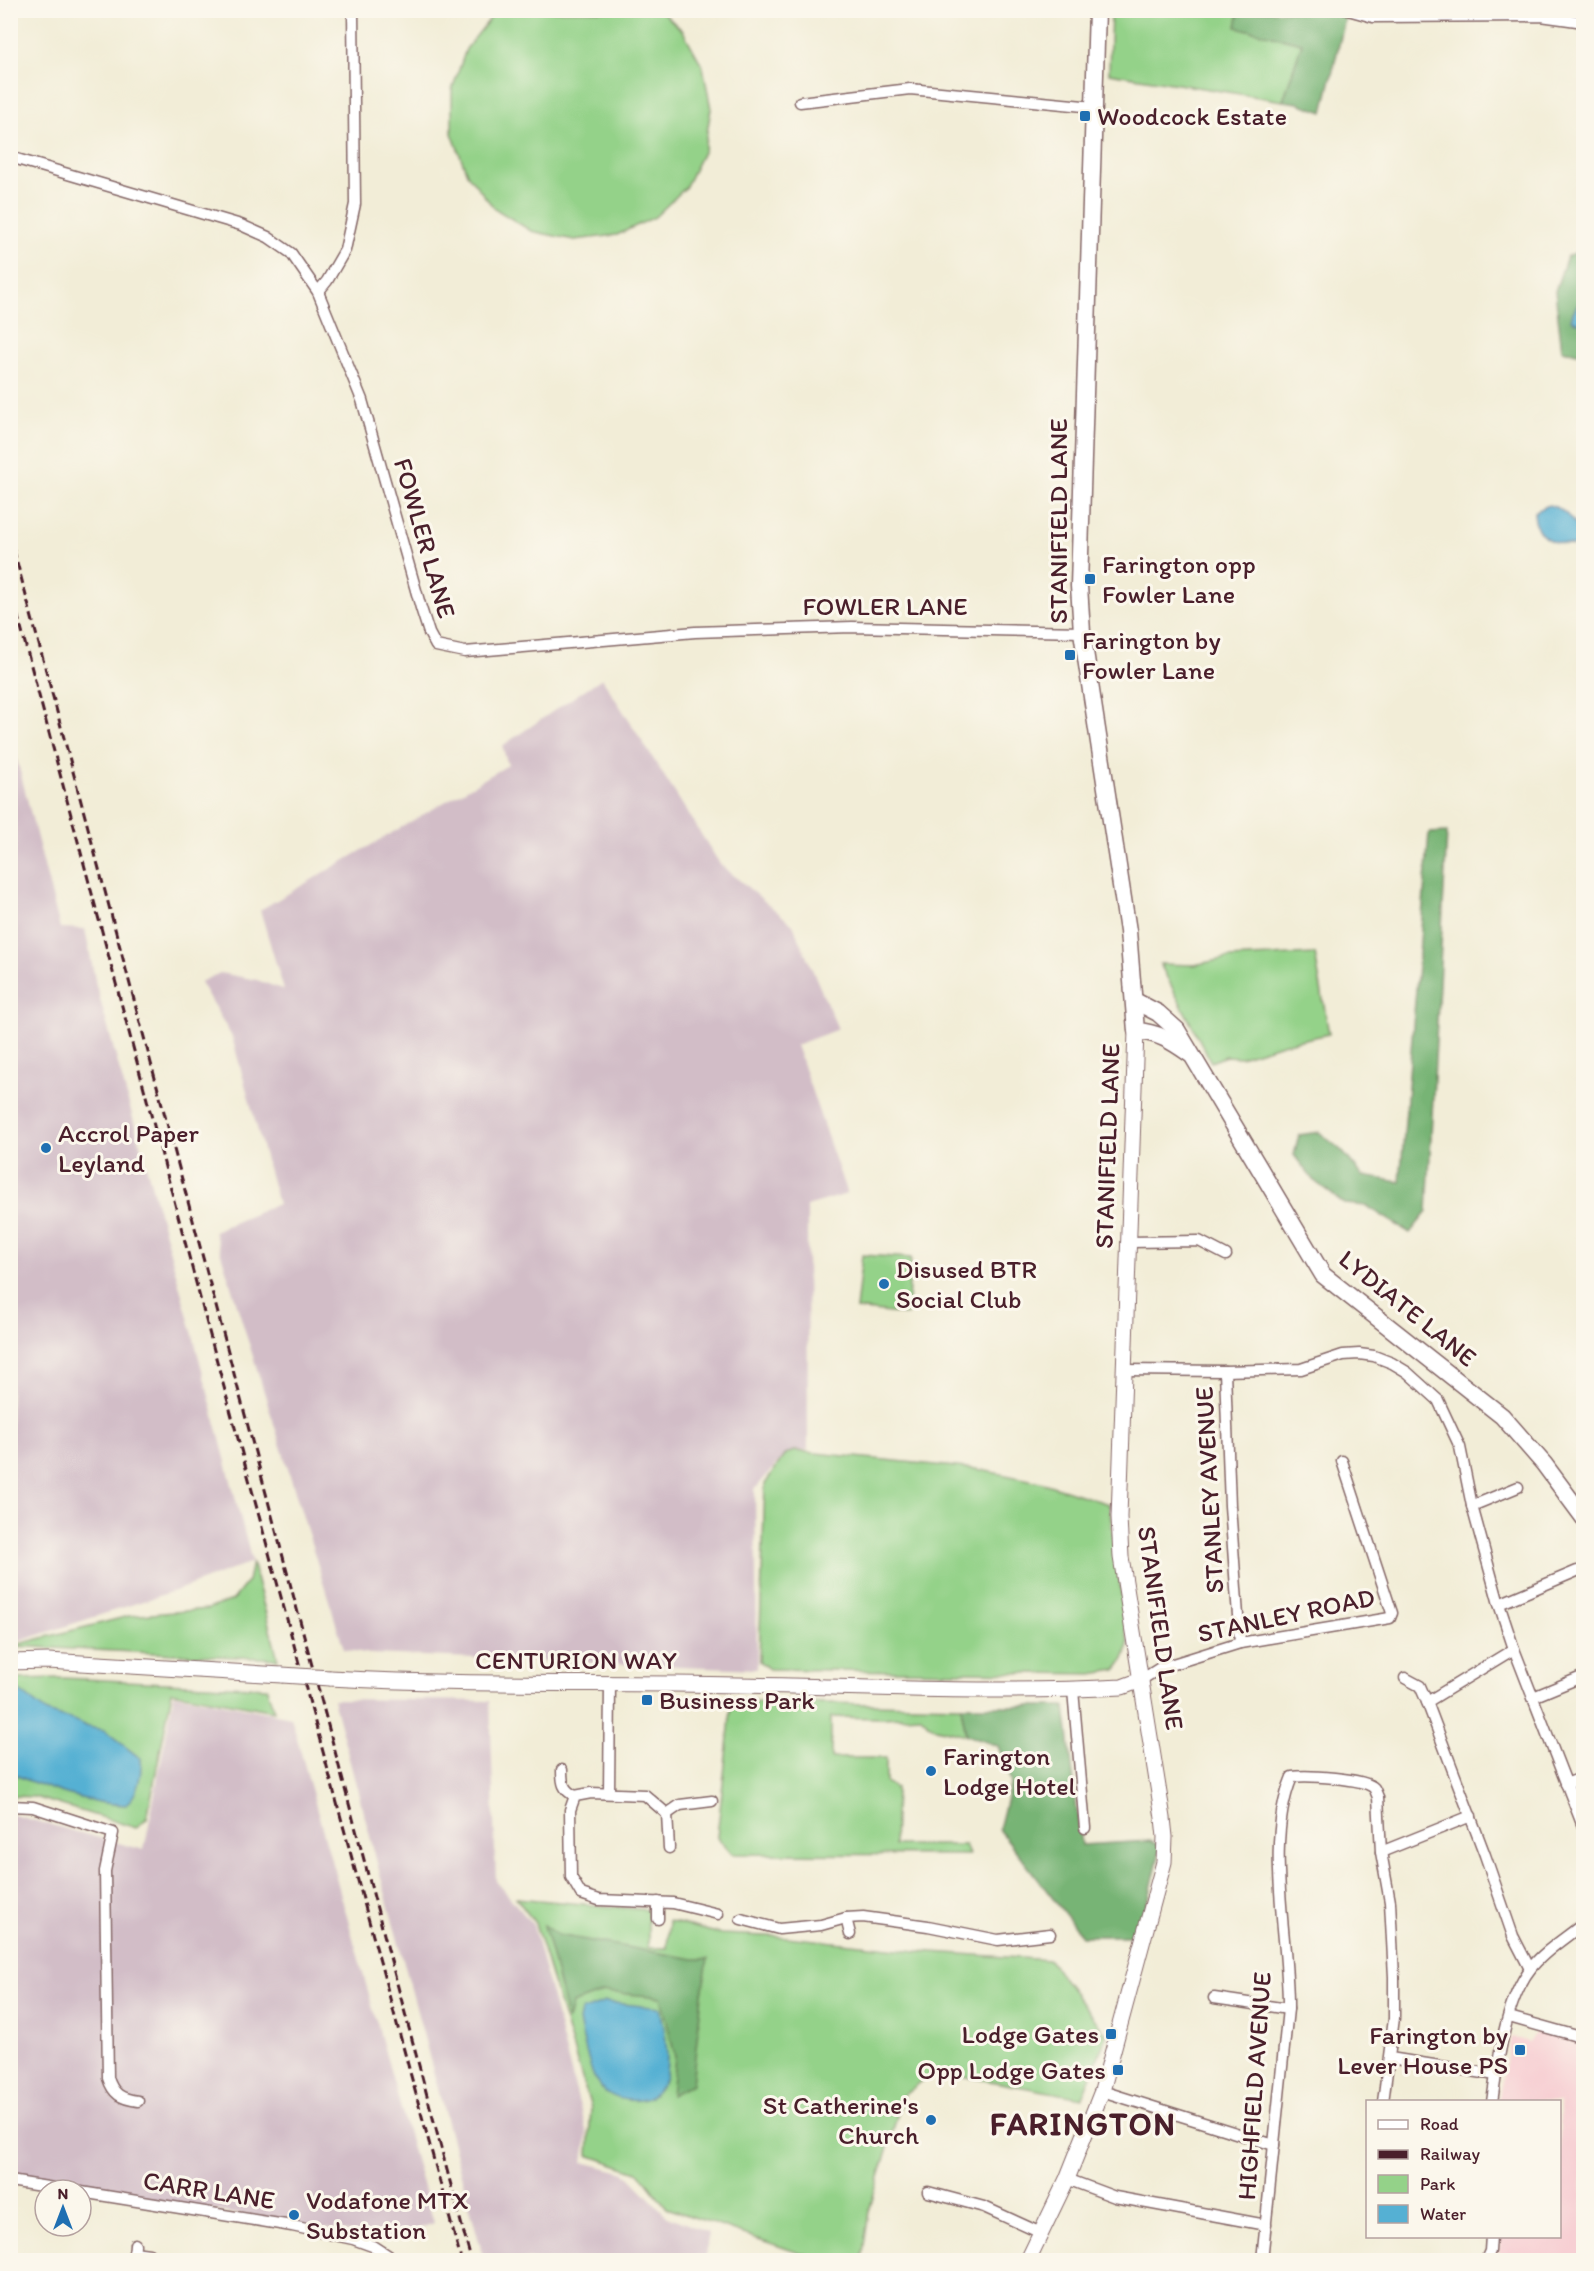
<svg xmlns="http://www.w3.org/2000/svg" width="1594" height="2271" viewBox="0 0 1594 2271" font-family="Itim,sans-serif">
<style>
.built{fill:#f7cfd3}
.industrial{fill:#d2bdc7}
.green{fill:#94d289;stroke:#6f785a;stroke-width:1.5}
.forest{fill:#77b475;stroke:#606a50;stroke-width:1.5}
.water{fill:#55b0d3;stroke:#50687f;stroke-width:1.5}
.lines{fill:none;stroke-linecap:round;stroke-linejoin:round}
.street-casing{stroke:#856767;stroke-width:13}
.secondary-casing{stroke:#856767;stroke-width:17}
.primary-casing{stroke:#856767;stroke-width:19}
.street{stroke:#fff;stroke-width:10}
.secondary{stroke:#fff;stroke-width:15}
.primary{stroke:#fff;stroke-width:16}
.rail{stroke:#4a1f2b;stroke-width:3;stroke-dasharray:9 4.5;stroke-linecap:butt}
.secondary-bridge-casing{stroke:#856767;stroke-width:17;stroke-linecap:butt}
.secondary-bridge{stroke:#fff;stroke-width:15}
.poi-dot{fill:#1f6fb2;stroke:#fbf7ec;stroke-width:2}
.labels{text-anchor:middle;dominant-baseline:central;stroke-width:6;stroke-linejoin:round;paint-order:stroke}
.poi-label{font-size:26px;fill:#4a1f2b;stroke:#fbf7ec;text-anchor:start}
.street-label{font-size:26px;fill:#4a1f2b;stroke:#fbf7ec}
.district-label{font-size:32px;font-weight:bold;letter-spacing:1.5px;fill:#4a1f2b;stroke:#fbf7ec}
</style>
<rect width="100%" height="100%" fill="#fbf7ec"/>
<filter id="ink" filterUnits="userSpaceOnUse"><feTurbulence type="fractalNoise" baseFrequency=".0167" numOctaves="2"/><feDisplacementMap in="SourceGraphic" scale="12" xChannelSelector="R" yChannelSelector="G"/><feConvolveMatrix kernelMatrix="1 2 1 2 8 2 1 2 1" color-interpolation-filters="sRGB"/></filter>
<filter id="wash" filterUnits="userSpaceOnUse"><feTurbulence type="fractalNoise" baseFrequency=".008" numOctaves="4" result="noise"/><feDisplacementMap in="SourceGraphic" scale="24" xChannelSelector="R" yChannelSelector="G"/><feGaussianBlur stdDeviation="1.35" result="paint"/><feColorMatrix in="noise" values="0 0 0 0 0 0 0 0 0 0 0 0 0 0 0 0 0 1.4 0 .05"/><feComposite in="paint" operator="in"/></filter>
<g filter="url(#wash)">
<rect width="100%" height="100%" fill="#f2edd7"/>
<polygon class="built" points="1536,2031 1583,2044 1583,2260 1497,2260 1501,2237 1560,2236 1560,2102 1498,2101 1511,2037 1529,2042"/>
<g class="industrial">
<polygon points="602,678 720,864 793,925 838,1029 796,1045 847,1194 807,1206 808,1450 786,1453 755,1489 757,1669 370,1654 344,1649 214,1231 278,1204 232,1037 200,982 220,973 257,980 284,990 260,910 508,765 502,746"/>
<polygon points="10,732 60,928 85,929 96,985 193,1335 252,1562 180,1589 11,1644"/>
<polygon points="174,1694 291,1717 433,2223 394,2239 11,2178 10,1814 144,1850"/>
<polygon points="333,1699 490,1701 496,1881 533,1925 587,2134 583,2162 625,2173 667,2216 709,2233 704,2260 484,2260"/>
</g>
<g class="green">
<polygon points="499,11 661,11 683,31 703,67 711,109 704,150 685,188 655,217 617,235 574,240 531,231 494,208 467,174 452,133 452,90 466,49 493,15"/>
<polygon points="1111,11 1239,11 1237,27 1302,43 1283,101 1109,73"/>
<polygon points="1315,954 1329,1034 1282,1044 1241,1057 1226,1056 1211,1062 1160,964 1194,965 1228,958"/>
<polygon points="862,1255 911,1258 907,1315 856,1309"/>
<path d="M795,1451L976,1469L1040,1482L1109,1504L1128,1643C1127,1655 1124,1661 1116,1670L1092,1674L769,1669L759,1661L765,1484L785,1454Z"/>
<polygon points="252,1562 278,1659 11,1646 129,1616 208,1609 233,1600 248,1581"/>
<polygon points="63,1678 267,1688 274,1711 172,1692 147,1818 136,1828 35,1797 11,1796 10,1679"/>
<polygon points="732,1701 961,1706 966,1735 932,1727 920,1716 882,1718 831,1717 831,1758 886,1758 886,1782 896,1789 894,1845 965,1845 969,1855 732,1854 717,1837"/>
<polygon points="516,1898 648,1910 648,1948 667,1948 669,1921 721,1934 787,1937 917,1951 1049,1960 1107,2035 1082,2098 935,2071 903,2096 869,2211 862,2260 807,2260 808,2256 667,2208 640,2173 588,2155 591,2108 535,1923"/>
</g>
<g class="forest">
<polygon points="1239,11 1347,11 1323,112 1298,103 1283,101 1302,43 1236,27"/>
<polygon points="1583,250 1583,354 1562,350 1555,291 1567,256"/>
<polygon points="1447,832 1427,1212 1410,1233 1367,1206 1345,1204 1313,1180 1294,1155 1299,1135 1319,1132 1342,1151 1363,1176 1400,1182 1429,833"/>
<polygon points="961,1706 1065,1706 1081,1845 1150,1841 1161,1846 1149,1898 1135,1936 1082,1936 999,1829 1011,1782 998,1746 966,1735"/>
<polygon points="544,1925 558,1935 694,1959 708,1959 702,1994 692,2084 671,2095 675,2057 661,1997 604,1992 572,2004 568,2020"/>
</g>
<g class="water">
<polygon points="1583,296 1584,324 1583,324 1571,320 1573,312"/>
<path d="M1549,505C1566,509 1578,524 1580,541L1574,546C1550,543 1535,538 1534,512Z"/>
<path d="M18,1690L47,1712L79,1722L88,1727L104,1730L141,1759C142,1775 138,1794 126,1805C90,1804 44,1788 11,1773V1692Z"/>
<path d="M605,2002L660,2008C667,2039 681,2106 628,2100C616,2099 604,2093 597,2083C589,2071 583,2037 579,2021L581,2011Z"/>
</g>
</g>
<g filter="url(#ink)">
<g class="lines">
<defs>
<g id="street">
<polyline points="1348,10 1373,17 1541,16 1584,22"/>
<polyline points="800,102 910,89 1094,107"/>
<polyline points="10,157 241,225 268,237 291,253 318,292 362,400 421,608 429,633 436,646 465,652 695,632 852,627 1082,632"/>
<polyline points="318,292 327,281 345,250 355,204 353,10"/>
<polyline points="1129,1242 1199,1241 1226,1255"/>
<polyline points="1124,1370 1225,1371 1301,1369 1343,1355 1359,1354 1374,1356 1392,1363 1407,1372 1438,1400 1460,1447 1472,1506 1499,1604 1514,1649 1584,1829"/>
<polyline points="1225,1371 1230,1506 1240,1643"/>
<polyline points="1472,1506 1518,1487"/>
<polyline points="1499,1604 1577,1571"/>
<polyline points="1514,1649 1427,1702 1485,1855 1513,1936 1530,1969"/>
<polyline points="1405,1678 1420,1686 1427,1702"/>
<polyline points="1141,1680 1160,1668 1240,1643 1390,1618 1392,1613 1342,1461"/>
<polyline points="1073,1690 1085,1828"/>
<polyline points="1533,1697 1584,1676"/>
<path d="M562,1770C562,1783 563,1790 575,1796"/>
<polyline points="1566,1784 1584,1777"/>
<polyline points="609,1793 610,1684"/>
<path d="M10,1806L33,1807L113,1833L105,1871L108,2078C113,2094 121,2099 138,2101"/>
<polyline points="667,1814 680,1805 712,1801"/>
<polyline points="669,1848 667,1814 645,1795 591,1793 575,1796 570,1810 571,1877 581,1894 599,1900 673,1903 718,1914"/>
<polyline points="1381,1852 1471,1816"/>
<polyline points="846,1918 850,1934"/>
<polyline points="658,1919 658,1902"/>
<polyline points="741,1919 779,1929 821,1925 846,1918 863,1917 928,1926 998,1940 1050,1934"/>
<polyline points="1214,1998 1288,2009"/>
<polyline points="1509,2017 1584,2038"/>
<polyline points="1390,2058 1496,2075"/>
<polyline points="1102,2091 1274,2145"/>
<path d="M1492,2102C1498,2062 1505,2001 1531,1968C1545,1950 1566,1938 1584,1923"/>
<polyline points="1067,2179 1115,2197 1266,2225"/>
<polyline points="10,2181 66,2190"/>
<polyline points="81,2192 292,2226 353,2239 375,2247 395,2260"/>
<polyline points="928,2192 984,2207 1041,2233"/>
<polyline points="134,2252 149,2254"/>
<polyline points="134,2260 135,2244"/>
<path d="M1262,2260L1288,2009C1289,1937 1264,1844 1292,1777C1306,1775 1364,1778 1374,1788C1375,1789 1377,1795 1378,1797L1381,1852L1390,1902L1394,1977V2018L1383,2102"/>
<polyline points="1486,2260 1490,2251 1491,2236"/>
</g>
<g id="secondary">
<polyline points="10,1662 48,1661 282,1675"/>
<path d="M330,1678C466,1686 601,1682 737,1685C865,1687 993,1694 1122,1687L1141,1680"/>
<polyline points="1028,2260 1067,2179 1102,2091 1164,1862 1165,1837 1163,1818 1121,1557 1119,1517 1136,1031"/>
</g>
<g id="primary">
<path d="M1097,10L1079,586L1082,632L1128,931L1136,1031C1158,1032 1173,1042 1190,1054"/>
<polyline points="1135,1001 1158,1013 1177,1030 1323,1275 1502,1416 1544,1464 1584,1518"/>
</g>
</defs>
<use href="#street" class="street-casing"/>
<use href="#secondary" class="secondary-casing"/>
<use href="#primary" class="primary-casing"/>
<use href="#street" class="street"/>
<use href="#secondary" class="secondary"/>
<use href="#primary" class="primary"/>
<g class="rail">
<polyline points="10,536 471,2260"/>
<polyline points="10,587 215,1354 461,2260"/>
</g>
<defs>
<polyline id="secondary-bridge" points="282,1675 330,1678"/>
</defs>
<use href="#secondary-bridge" class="secondary-bridge-casing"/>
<use href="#secondary-bridge" class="secondary-bridge"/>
</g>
</g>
<g class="poi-dot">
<rect x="1079" y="110" width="12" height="12" rx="3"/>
<rect x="1084" y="573" width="12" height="12" rx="3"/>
<rect x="1064" y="649" width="12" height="12" rx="3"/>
<circle cx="46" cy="1148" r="6"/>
<circle cx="884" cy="1284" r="6"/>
<rect x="641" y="1694" width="12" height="12" rx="3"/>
<circle cx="931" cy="1771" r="6"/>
<rect x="1105" y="2028" width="12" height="12" rx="3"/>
<rect x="1514" y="2044" width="12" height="12" rx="3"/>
<rect x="1112" y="2064" width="12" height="12" rx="3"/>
<circle cx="931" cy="2120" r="6"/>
<circle cx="294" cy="2215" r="6"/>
</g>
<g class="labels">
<g class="poi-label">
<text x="1097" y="116">Woodcock Estate</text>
<text x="1102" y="564">Farington opp<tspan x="1102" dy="30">Fowler Lane</tspan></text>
<text x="1082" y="640">Farington by<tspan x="1082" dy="30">Fowler Lane</tspan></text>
<text x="58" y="1133">Accrol Paper<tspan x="58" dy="30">Leyland</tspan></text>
<text x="896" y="1269">Disused BTR<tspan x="896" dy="30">Social Club</tspan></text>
<text x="659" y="1700">Business Park</text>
<text x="943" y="1756">Farington<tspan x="943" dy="30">Lodge Hotel</tspan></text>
<text x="1099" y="2034" text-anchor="end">Lodge Gates</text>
<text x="1508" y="2035" text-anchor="end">Farington by<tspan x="1508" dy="30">Lever House PS</tspan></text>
<text x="1106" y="2070" text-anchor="end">Opp Lodge Gates</text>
<text x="919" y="2105" text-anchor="end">St Catherine's<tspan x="919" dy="30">Church</tspan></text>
<text x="306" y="2200">Vodafone MTX<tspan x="306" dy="30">Substation</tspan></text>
</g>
<g class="street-label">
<text transform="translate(1058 521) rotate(-90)">STANIFIELD LANE</text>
<text transform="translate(425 538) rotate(74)">FOWLER LANE</text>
<text x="885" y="606">FOWLER LANE</text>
<text transform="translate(1107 1146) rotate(-88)">STANIFIELD LANE</text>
<text transform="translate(1408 1308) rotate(39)">LYDIATE LANE</text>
<text transform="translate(1209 1490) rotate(-93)">STANLEY AVENUE</text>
<text transform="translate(1286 1615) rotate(-12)">STANLEY ROAD</text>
<text transform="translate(1161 1628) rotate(82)">STANIFIELD LANE</text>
<text x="576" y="1660">CENTURION WAY</text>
<text transform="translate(1254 2086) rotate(-86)">HIGHFIELD AVENUE</text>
<text transform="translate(209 2190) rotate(9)">CARR LANE</text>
</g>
<g class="district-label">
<text x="1083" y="2124">FARINGTON</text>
</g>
</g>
<rect width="1594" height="2271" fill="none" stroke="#fbf7ec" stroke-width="36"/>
<rect x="1366" y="2100" width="195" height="138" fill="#fbf7ec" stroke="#b4a19f" stroke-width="1.5"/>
<rect x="1378" y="2120" width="30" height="9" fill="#ffffff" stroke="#b4a19f" stroke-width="1.5"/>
<text x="1420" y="2130" font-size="18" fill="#4a1f2b">Road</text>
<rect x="1378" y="2150" width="30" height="9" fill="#4a1f2b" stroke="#b4a19f" stroke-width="1.5"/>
<text x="1420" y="2160" font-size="18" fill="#4a1f2b">Railway</text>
<rect x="1378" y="2175" width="30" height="18" fill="#94d289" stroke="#b4a19f" stroke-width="1.5"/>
<text x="1420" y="2190" font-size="18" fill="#4a1f2b">Park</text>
<rect x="1378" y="2205" width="30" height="18" fill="#55b0d3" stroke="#b4a19f" stroke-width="1.5"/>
<text x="1420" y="2220" font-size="18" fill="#4a1f2b">Water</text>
<g transform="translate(63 2208)"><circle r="28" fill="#fbf7ec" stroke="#b4a19f" stroke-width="1.5"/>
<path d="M0-4.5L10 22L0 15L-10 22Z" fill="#1f6fb2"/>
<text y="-9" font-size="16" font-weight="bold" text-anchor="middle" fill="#4a1f2b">N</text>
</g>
</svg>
